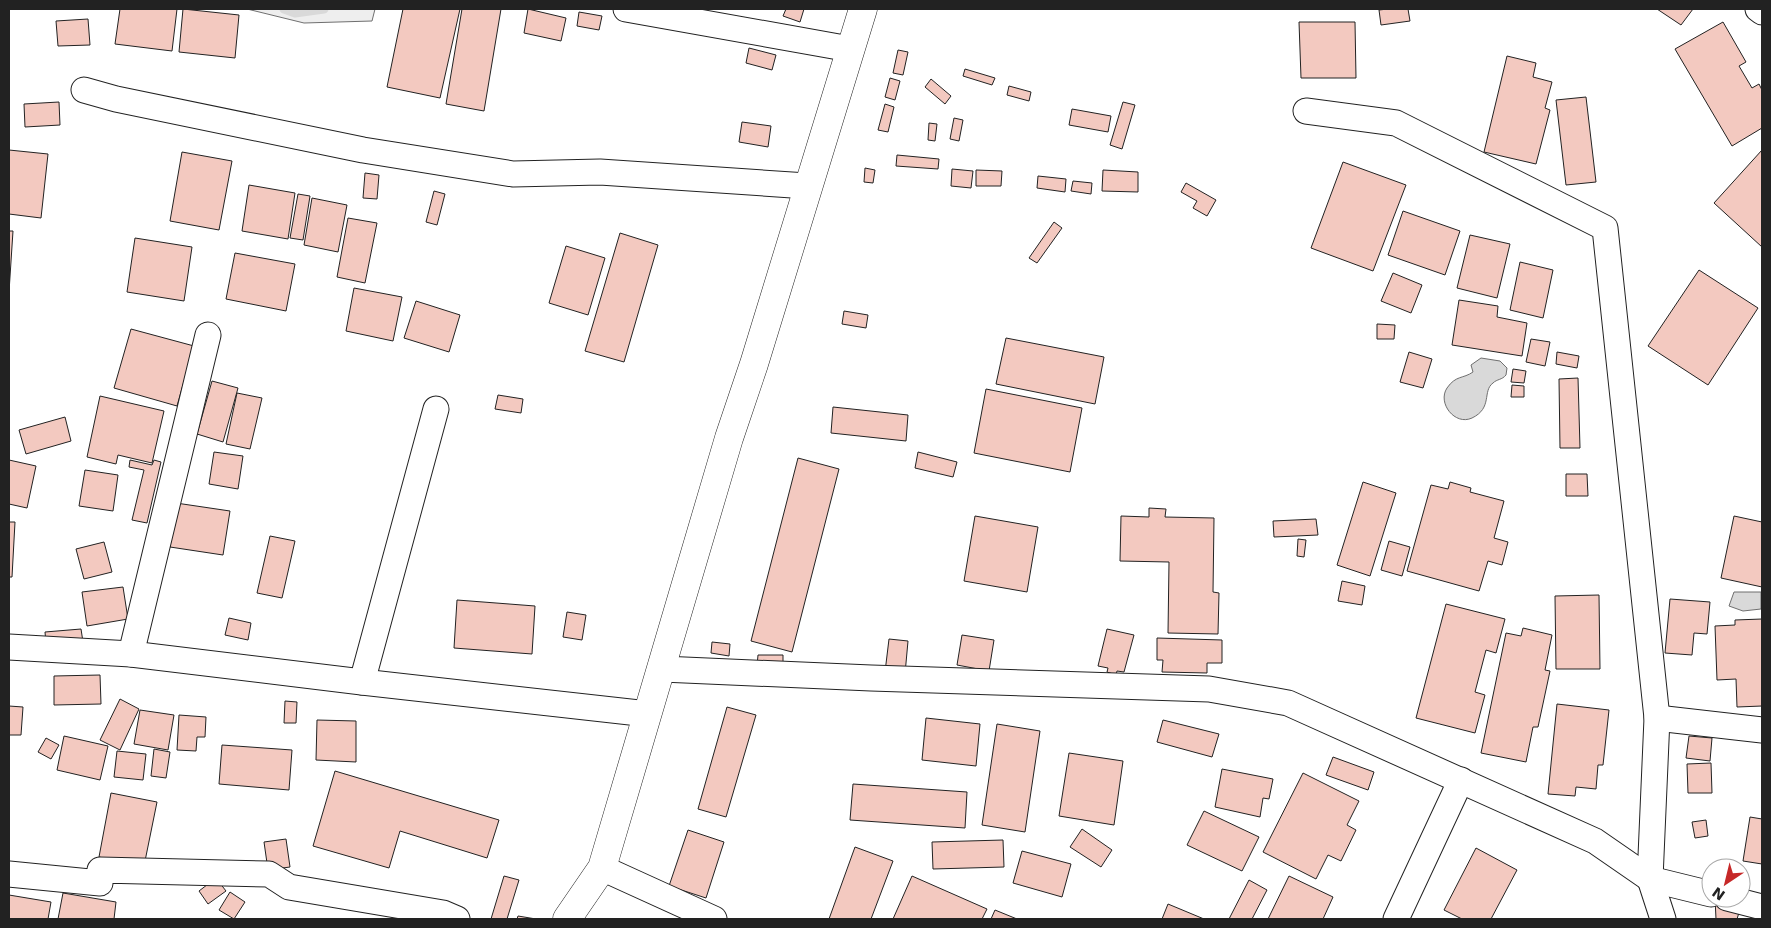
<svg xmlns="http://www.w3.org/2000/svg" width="1771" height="928" viewBox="0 0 1771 928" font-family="'DejaVu Sans',sans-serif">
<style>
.green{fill:#eee;stroke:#6f6f6f}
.water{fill:#d9d9d9;stroke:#6f6f6f}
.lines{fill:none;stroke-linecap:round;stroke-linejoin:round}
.stream{stroke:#d9d9d9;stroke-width:9}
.building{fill:#f3c9c0;stroke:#222}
.street-casing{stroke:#222;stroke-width:27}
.secondary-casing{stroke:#222;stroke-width:29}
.street{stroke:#fff;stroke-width:25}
.secondary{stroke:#fff;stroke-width:28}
</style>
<rect width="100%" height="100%" fill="#fff"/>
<polygon class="green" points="247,9 375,9 372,21 304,23"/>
<g class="water">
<path d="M1481,358L1500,361L1507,368L1506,375C1502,380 1497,379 1493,383C1482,391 1493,408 1472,418C1455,426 1437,403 1447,388C1456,375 1463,379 1473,372L1471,365Z"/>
<polygon points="1734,592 1761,592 1761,609 1743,611 1729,606"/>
</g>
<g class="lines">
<polyline class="stream" points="284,9 295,13 324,9"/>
</g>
<g class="building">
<polygon points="120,9 177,9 172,51 115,44"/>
<polygon points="183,9 239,15 235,58 179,52"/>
<polygon points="403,9 460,9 440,98 387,87"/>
<polygon points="462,9 501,9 484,111 446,104"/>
<polygon points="528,9 566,18 561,41 524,33"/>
<polygon points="786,9 804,9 800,22 783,16"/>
<polygon points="1388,9 1408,9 1410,21 1381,25 1379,10"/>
<polygon points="1657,9 1693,9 1681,25"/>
<polygon points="579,12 602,16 599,30 577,26"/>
<polygon points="88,19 90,45 58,46 56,21"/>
<polygon points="1299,22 1355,22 1356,78 1301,78"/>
<polygon points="1723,22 1746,62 1739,66 1752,88 1759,84 1762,90 1762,128 1732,146 1675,49"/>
<polygon points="749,48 776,55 772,70 746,63"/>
<polygon points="898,50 908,52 903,75 893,73"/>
<polygon points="1507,56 1536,63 1533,77 1552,82 1545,108 1550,110 1536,164 1484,152"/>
<polygon points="965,69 995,78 992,85 963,76"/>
<polygon points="890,78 900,81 895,100 885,97"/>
<polygon points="931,79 951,96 945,104 925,87"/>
<polygon points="1009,86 1031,92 1029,101 1007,95"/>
<polygon points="1586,97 1596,182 1566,185 1556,100"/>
<polygon points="59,102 60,125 25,127 24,104"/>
<polygon points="1123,102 1135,105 1122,149 1110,145"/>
<polygon points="885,104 894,107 888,132 878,130"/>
<polygon points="1072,109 1111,116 1108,132 1069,125"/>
<polygon points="954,118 963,120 959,141 950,139"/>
<polygon points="742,122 771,126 768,147 739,142"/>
<polygon points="929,123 937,124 935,141 928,140"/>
<polygon points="9,150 48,154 41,218 9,214"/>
<polygon points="1762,150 1762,247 1714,203"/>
<polygon points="182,152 232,161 219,230 170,221"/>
<polygon points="897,155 939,159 938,169 896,166"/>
<polygon points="1343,162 1406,185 1373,271 1311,248"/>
<polygon points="865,168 875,170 873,183 864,182"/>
<polygon points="952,169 973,171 971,188 951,186"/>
<polygon points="976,170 1002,171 1001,186 976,186"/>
<polygon points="1103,170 1138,172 1138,192 1102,191"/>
<polygon points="365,173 379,175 377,199 363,198"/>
<polygon points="1038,176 1066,179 1065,192 1037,188"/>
<polygon points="1073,181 1092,183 1091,194 1071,191"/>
<polygon points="1186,183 1216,200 1207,216 1193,208 1197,201 1181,192"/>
<polygon points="249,185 295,193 288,239 242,231"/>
<polygon points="434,191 445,194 437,225 426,222"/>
<polygon points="298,194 310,196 303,240 290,238"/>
<polygon points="312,198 347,205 338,252 304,245"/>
<polygon points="1403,211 1460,231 1445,275 1388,255"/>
<polygon points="348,218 377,223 365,283 337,277"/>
<polygon points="1054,222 1062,228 1037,263 1029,258"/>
<polygon points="9,231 13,231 9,292"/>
<polygon points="620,233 658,245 624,362 585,351"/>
<polygon points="1470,235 1510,244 1497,298 1457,288"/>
<polygon points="135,238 192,247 184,301 127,292"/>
<polygon points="566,246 605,258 588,315 549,303"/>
<polygon points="235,253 295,264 286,311 226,299"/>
<polygon points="1520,262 1553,270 1543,318 1510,310"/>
<polygon points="1699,270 1758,308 1708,385 1648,346"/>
<polygon points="1393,273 1422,285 1411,313 1381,301"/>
<polygon points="354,288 402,297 393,341 346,331"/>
<polygon points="1459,300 1498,306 1497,317 1527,323 1522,356 1452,345"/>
<polygon points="416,301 460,315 449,352 404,338"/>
<polygon points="844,311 868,315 866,328 842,324"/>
<polygon points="1377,324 1395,325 1394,339 1377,339"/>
<polygon points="131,329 194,346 177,406 114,388"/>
<polygon points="1006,338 1104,357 1095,404 996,384"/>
<polygon points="1531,339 1550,342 1545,366 1526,362"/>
<polygon points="1409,352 1432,359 1423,388 1400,382"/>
<polygon points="1557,352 1579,356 1577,368 1556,364"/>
<polygon points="1513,369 1526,371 1524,383 1511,382"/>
<polygon points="1578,378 1580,448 1560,448 1559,379"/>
<polygon points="212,381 238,388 223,442 197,434"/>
<polygon points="1512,385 1524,386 1524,397 1511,397"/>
<polygon points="986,389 1082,408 1070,472 974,453"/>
<polygon points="237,393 262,398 250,449 226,444"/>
<polygon points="498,395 523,399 521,413 495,409"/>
<polygon points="100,396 164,411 152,463 118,455 116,464 87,457"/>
<polygon points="833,407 908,415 906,441 831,433"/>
<polygon points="65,417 71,441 26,454 19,430"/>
<polygon points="214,452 243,456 238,489 209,484"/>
<polygon points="918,452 957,462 953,477 915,468"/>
<polygon points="798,458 839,469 792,652 751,641"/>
<polygon points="9,460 36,466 27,508 9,504"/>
<polygon points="130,460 152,465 154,460 161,462 147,523 132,520 144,470 129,467"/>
<polygon points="85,470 118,475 113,511 79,506"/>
<polygon points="1566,474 1587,474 1588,496 1566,496"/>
<polygon points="1363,482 1396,493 1370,576 1337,565"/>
<polygon points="1450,482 1471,488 1470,492 1504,501 1494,538 1508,542 1502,565 1488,561 1479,591 1407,571 1431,485 1448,489"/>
<polygon points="176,503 230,511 223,555 170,547"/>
<polygon points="1149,508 1166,509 1165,517 1214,518 1213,592 1219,593 1218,634 1168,633 1169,562 1120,561 1121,516 1149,517"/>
<polygon points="975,516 1038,527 1027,592 964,581"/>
<polygon points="1734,516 1762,522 1762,587 1721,578"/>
<polygon points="1316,519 1318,535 1274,537 1273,521"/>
<polygon points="9,522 15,522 12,577 9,577"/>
<polygon points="270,536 295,541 282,598 257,593"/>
<polygon points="1298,539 1306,540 1304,557 1297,556"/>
<polygon points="1389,541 1410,547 1402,576 1381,570"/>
<polygon points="104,542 112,572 84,579 76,549"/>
<polygon points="1342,581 1365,586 1362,605 1338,601"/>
<polygon points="123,587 128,619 87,626 82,592"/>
<polygon points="1599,595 1600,669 1556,669 1555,596"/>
<polygon points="1670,599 1710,602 1707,634 1694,633 1692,655 1665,653"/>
<polygon points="457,600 535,606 532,654 454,648"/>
<polygon points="1446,604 1505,619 1496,653 1486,650 1475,692 1485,695 1475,733 1416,718"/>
<polygon points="567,612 586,615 582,640 563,637"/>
<polygon points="229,618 251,623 248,640 225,635"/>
<polygon points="1762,619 1762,706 1737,707 1736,679 1717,680 1715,626 1735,625 1735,620"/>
<polygon points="1523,628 1552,635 1545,670 1550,671 1538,727 1533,727 1526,762 1481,753 1506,633 1521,636"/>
<polygon points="81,629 83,642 46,644 45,632"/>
<polygon points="1107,629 1134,635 1124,672 1117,671 1116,675 1107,672 1108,668 1098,666"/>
<polygon points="962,635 994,640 989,671 957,665"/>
<polygon points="1157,638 1222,640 1222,663 1207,663 1207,673 1162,672 1163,660 1157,660"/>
<polygon points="889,639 908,641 905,674 885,672"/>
<polygon points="712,642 730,644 729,656 711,653"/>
<polygon points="758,655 783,655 783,667 757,666"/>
<polygon points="100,675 101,704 54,705 54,676"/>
<polygon points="120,699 139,709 120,750 100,740"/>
<polygon points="285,701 297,702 296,723 284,723"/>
<polygon points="1557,704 1609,710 1603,765 1598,765 1596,789 1576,787 1575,796 1548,794"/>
<polygon points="9,706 23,707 21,735 9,735"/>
<polygon points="727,707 756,715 726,817 698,809"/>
<polygon points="140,710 174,715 168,750 134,744"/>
<polygon points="179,715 206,717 205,737 197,737 196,751 177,750"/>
<polygon points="926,718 980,724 976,766 922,760"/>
<polygon points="317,720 356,721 356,762 316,760"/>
<polygon points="1163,720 1219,734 1212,757 1157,742"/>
<polygon points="997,724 1040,731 1025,832 982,825"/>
<polygon points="64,736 108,746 100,780 57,770"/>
<polygon points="1689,736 1712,738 1710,761 1686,758"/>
<polygon points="46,738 59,745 51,759 38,752"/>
<polygon points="222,745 292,750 289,790 219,784"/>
<polygon points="154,749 170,752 166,778 151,776"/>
<polygon points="117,751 146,754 143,780 114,777"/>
<polygon points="1069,753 1123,761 1114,825 1059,816"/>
<polygon points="1333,757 1374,772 1368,790 1326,775"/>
<polygon points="1711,763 1712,793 1688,793 1687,764"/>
<polygon points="1222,769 1273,779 1269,799 1263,798 1260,817 1215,807"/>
<polygon points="335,771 499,820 487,858 400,831 389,868 313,846"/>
<polygon points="1303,773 1359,801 1347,825 1356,830 1341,861 1328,855 1316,879 1263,852"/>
<polygon points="853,784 967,792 965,828 850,820"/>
<polygon points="111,793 157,802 144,866 99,857"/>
<polygon points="1204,811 1259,837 1242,871 1187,845"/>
<polygon points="1750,817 1762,819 1762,864 1743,861"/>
<polygon points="1706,820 1708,836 1695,838 1692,822"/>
<polygon points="1082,829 1112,850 1101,867 1070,847"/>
<polygon points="688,830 724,842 706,898 669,886"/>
<polygon points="286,839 290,867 268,870 264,842"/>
<polygon points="1003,840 1004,867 933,869 932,842"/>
<polygon points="855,847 893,861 871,919 829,919"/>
<polygon points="1476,848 1517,870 1491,919 1462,919 1444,910"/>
<polygon points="1022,851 1071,864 1062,897 1013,883"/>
<polygon points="504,876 519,880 507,919 491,919"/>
<polygon points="912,876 987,909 982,919 893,919"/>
<polygon points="1289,876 1333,897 1323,919 1268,919"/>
<polygon points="216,878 226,891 208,904 199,891"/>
<polygon points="1249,880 1267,890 1252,919 1229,919"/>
<polygon points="230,892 245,902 234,919 219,910"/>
<polygon points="63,893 116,902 114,919 58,919"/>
<polygon points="9,895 51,902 48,919 9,919"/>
<polygon points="1715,898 1742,903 1737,919 1716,919"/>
<polygon points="1168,904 1204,919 1162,919"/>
<polygon points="995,910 1017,919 991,919"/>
<polygon points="518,916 536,919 517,919"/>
</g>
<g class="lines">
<defs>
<g id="street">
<polyline points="626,9 850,49"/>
<polyline points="1758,9 1762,12"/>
<polyline points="84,90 116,99 363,150 513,174 600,172 807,186"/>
<polyline points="1306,111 1396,123 1605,228 1657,718 1650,879 1663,919"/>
<polyline points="9,647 131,654 362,682 648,714"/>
<polyline points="131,654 208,335"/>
<polyline points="662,669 871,678 1209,689 1288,703 1595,841 1650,879 1711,894"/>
<polyline points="362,682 436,409"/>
<polyline points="1657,718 1762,730"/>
<polyline points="602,868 714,919"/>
<polyline points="9,874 100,883 100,870 269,874 289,887 443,913 457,919"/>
<polyline points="1727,898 1762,907"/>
<polyline points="1396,919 1461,780"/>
</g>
<polyline id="secondary" points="567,919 602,868 729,438 754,364 863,9"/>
</defs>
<use href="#street" class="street-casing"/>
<use href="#secondary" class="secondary-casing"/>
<use href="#street" class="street"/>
<use href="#secondary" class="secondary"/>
</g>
<rect width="1771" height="928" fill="none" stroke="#222222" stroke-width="20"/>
<g transform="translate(1726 883) rotate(215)"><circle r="24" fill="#ffffff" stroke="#a7a7a7"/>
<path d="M0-4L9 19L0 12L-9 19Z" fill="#c62828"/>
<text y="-8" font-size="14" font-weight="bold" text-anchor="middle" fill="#222222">N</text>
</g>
</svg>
